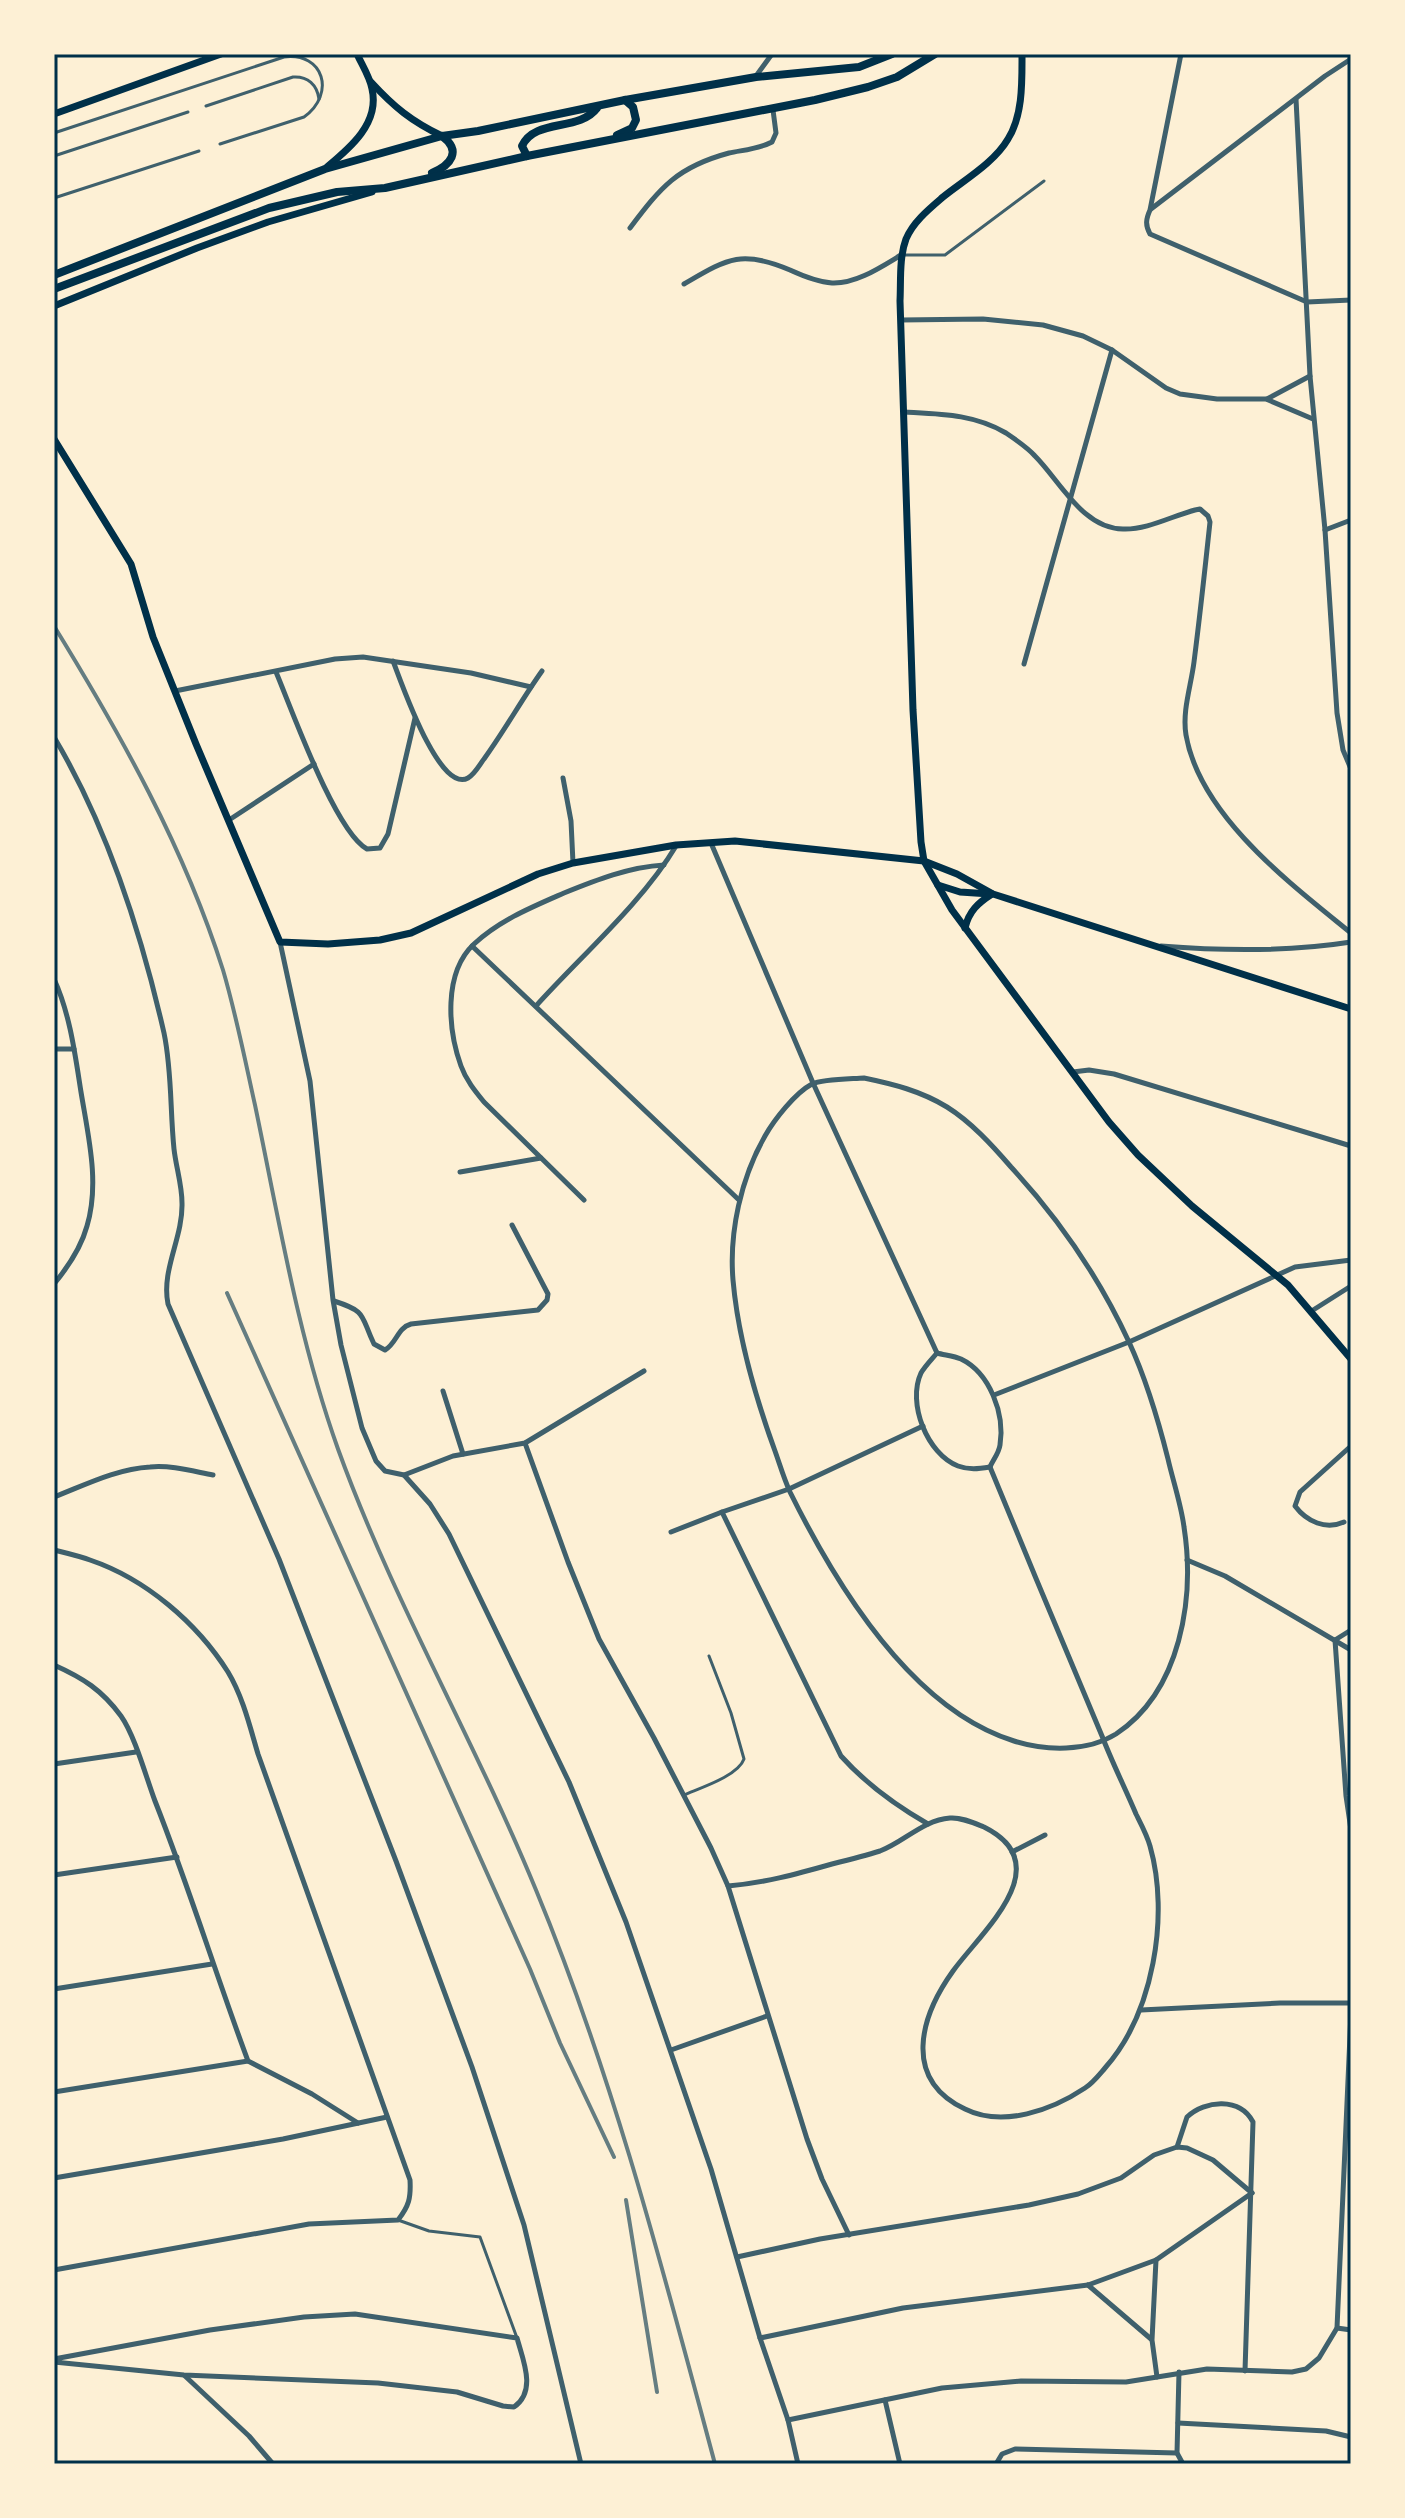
<svg xmlns="http://www.w3.org/2000/svg" width="1405" height="2518" viewBox="0 0 1405 2518" font-family="'Space Grotesk',sans-serif">
<style>
.lines{fill:none;stroke-linecap:round;stroke-linejoin:round}
.service{stroke:#3f606c;stroke-width:3}
.minor{stroke:#3f606c;stroke-width:5}
.secondary{stroke:#003049;stroke-width:7}
.primary{stroke:#003049;stroke-width:8}
.rail{stroke:#657d81;stroke-width:4}
.neatline{fill:none;stroke:#003049;stroke-width:3}
</style>
<rect width="100%" height="100%" fill="#fdf0d5"/>
<g class="lines">
<g class="service">
<path d="M206,106L293,77C308,76 317,85 319,99"/>
<path d="M54,133L284,57C324,52 336,94 304,117L220,144"/>
<polyline points="54,156 188,112"/>
<polyline points="54,198 199,151"/>
<polyline points="902,255 945,255 1044,181"/>
<path d="M684,1795C700,1788 738,1776 744,1759L731,1713L709,1656"/>
<polyline points="398,2220 429,2231 480,2237 517,2338"/>
</g>
<g class="minor">
<path d="M1181,54L1150,210C1146,219 1145,225 1150,234L1307,302L1351,300"/>
<polyline points="756,76 772,54"/>
<polyline points="1296,99 1310,376 1325,530 1337,713 1343,750 1351,769"/>
<polyline points="1151,209 1325,76 1351,59"/>
<path d="M630,228C661,187 677,167 729,153C743,150 759,149 772,142L776,133L773,110"/>
<path d="M684,284C727,259 741,249 790,270C803,276 817,282 832,283C856,284 881,267 901,255"/>
<polyline points="901,320 983,319 1043,325 1083,336 1112,350 1166,388 1180,394 1217,399 1266,399 1313,419"/>
<polyline points="1267,399 1310,376"/>
<path d="M904,412C940,414 974,414 1006,433C1016,440 1027,447 1035,456C1060,481 1083,529 1123,529C1147,530 1172,516 1195,510L1200,509L1208,516L1210,522C1205,569 1200,615 1194,662C1191,686 1182,711 1186,735C1200,816 1291,884 1351,933"/>
<polyline points="1325,530 1351,520"/>
<path d="M393,661C401,681 439,794 468,778C475,774 480,764 484,759C505,730 522,699 542,671"/>
<polyline points="1024,664 1112,350"/>
<path d="M276,672C292,710 335,831 367,849L380,848L388,834L415,718"/>
<polyline points="175,691 335,659 363,657 471,673 531,687"/>
<path d="M54,737C107,826 141,932 164,1033C172,1071 170,1110 174,1149C176,1167 182,1185 182,1203C183,1238 161,1270 168,1304L279,1559L396,1861L472,2067L524,2225L581,2464"/>
<polyline points="563,778 571,821 573,863"/>
<polyline points="229,820 314,764"/>
<polyline points="711,843 813,1083 937,1353"/>
<polyline points="280,942 310,1081 333,1300 341,1345 362,1428 376,1461 385,1471 404,1475 430,1504 449,1534 569,1782 626,1922 711,2169 760,2338 788,2420 798,2464"/>
<polyline points="472,946 739,1200"/>
<path d="M1161,946C1224,951 1288,952 1351,942"/>
<path d="M54,979C70,1014 75,1054 81,1092C88,1135 100,1183 87,1226C81,1248 68,1267 54,1284"/>
<path d="M536,1006C581,956 642,903 676,846"/>
<polyline points="54,1049 74,1049"/>
<polyline points="1073,1072 1089,1070 1114,1074 1351,1146"/>
<path d="M864,1078C893,1084 921,1091 947,1107C971,1122 992,1145 1011,1167C1059,1219 1099,1277 1129,1342C1146,1379 1158,1419 1168,1459C1173,1481 1181,1504 1184,1527C1195,1598 1181,1691 1116,1734C1087,1752 1046,1751 1014,1741C911,1709 836,1585 790,1492C784,1479 780,1465 775,1451C755,1396 738,1338 733,1280C729,1232 741,1178 765,1136C774,1120 795,1093 812,1084C823,1079 851,1079 864,1078Z"/>
<polyline points="460,1172 541,1158"/>
<path d="M584,1200L484,1102C475,1091 466,1080 461,1066C448,1030 443,973 474,944C500,920 532,907 564,893C596,880 629,867 664,865"/>
<path d="M334,1301C368,1312 360,1315 374,1344L385,1350C397,1343 397,1328 411,1324L538,1310L547,1300L548,1294L512,1225"/>
<polyline points="1310,1312 1351,1286"/>
<path d="M937,1353C932,1359 925,1366 921,1373C907,1403 927,1454 958,1466C969,1470 978,1469 990,1467"/>
<path d="M937,1353C944,1355 954,1356 961,1359C990,1373 1005,1414 1000,1445C999,1453 993,1460 990,1467"/>
<polyline points="443,1391 463,1454"/>
<polyline points="994,1395 1129,1342 1295,1267 1351,1260"/>
<polyline points="525,1443 568,1562 599,1639 654,1738 711,1848 728,1886 807,2139 822,2179 849,2235"/>
<polyline points="404,1475 453,1456 525,1443 644,1371"/>
<path d="M54,1497C85,1485 116,1469 150,1467C171,1465 192,1471 213,1475"/>
<path d="M722,1512L841,1756C866,1784 895,1805 928,1824"/>
<path d="M1344,1522C1326,1530 1307,1522 1295,1506L1300,1492L1351,1446"/>
<polyline points="671,1532 722,1512 789,1489 923,1426"/>
<path d="M54,1550C66,1553 79,1556 90,1560C146,1579 197,1623 228,1672C243,1697 250,1727 258,1754L410,2180C411,2198 409,2206 398,2220L309,2224L54,2270"/>
<polyline points="1187,1560 1225,1576 1351,1650"/>
<polyline points="1335,1640 1346,1796 1351,1830"/>
<polyline points="1335,1640 1351,1630"/>
<path d="M54,1665C83,1678 102,1690 121,1716C135,1736 146,1777 155,1801C189,1887 216,1975 248,2061L312,2094L358,2123"/>
<polyline points="54,1764 136,1752"/>
<polyline points="1012,1852 1045,1835"/>
<polyline points="54,1875 177,1857"/>
<path d="M728,1886C764,1883 797,1874 832,1864C848,1860 864,1856 880,1851C904,1842 923,1820 950,1818C961,1817 974,1823 984,1827C1061,1865 980,1933 953,1971C920,2017 902,2079 965,2109C1003,2128 1052,2110 1085,2088C1093,2083 1099,2075 1105,2068C1153,2014 1170,1916 1150,1846C1147,1835 1141,1824 1136,1814C1125,1788 1112,1762 1102,1736C1064,1646 1027,1557 990,1467"/>
<polyline points="54,1989 212,1964"/>
<polyline points="1141,2010 1280,2003 1351,2003"/>
<polyline points="671,2050 767,2016"/>
<polyline points="54,2092 248,2061"/>
<path d="M1177,2147L1187,2117C1205,2100 1240,2097 1253,2122L1245,2371"/>
<polyline points="54,2178 283,2139 387,2117"/>
<polyline points="737,2257 820,2239 1029,2205 1078,2194 1121,2178 1154,2155 1177,2147 1187,2148 1213,2160 1252,2193"/>
<polyline points="1156,2260 1152,2340 1157,2377"/>
<polyline points="1088,2285 1151,2339"/>
<polyline points="1337,2328 1351,2330"/>
<polyline points="760,2338 903,2308 1088,2285 1156,2260 1252,2193"/>
<path d="M54,2359L210,2330L304,2317L355,2314L517,2338C523,2360 537,2391 514,2407L503,2406L457,2392L378,2383L184,2375L54,2362"/>
<polyline points="1179,2372 1177,2453 1183,2464"/>
<polyline points="185,2376 249,2436 273,2464"/>
<polyline points="885,2400 900,2464"/>
<polyline points="788,2420 942,2388 1021,2381 1126,2382 1207,2369 1292,2372 1306,2369 1319,2358 1337,2328 1351,2013"/>
<polyline points="1178,2423 1326,2431 1351,2437"/>
<polyline points="996,2464 1002,2454 1015,2449 1177,2453"/>
</g>
<g class="secondary">
<path d="M1022,54C1022,82 1023,115 1008,139C994,163 964,180 943,197C929,209 913,222 906,239C899,258 901,281 900,301L913,710L921,842L924,861L952,910L1109,1122L1138,1155L1192,1206L1288,1285L1351,1359"/>
<path d="M371,82C394,107 411,121 442,136"/>
<polyline points="54,114 221,54"/>
<path d="M327,167C350,148 380,123 372,89C370,77 362,65 357,54"/>
<polyline points="54,306 197,248 268,222 372,192"/>
<polyline points="54,439 131,564 153,637 196,744 280,942 328,944 380,940 411,933 538,874 573,863 676,845 735,841 924,861 957,874 993,894 1351,1009"/>
<polyline points="938,885 960,892 990,894"/>
<path d="M965,928C969,911 978,903 992,894"/>
</g>
<g class="primary">
<polyline points="617,135 632,128 636,120 633,107 625,100"/>
<path d="M527,156L522,146C535,118 579,132 597,108"/>
<path d="M432,173C451,165 462,151 442,136"/>
<polyline points="54,275 325,169 442,136 478,131 625,100 756,77 859,67 892,54"/>
<polyline points="54,289 269,208 337,192 385,188 527,156 815,100 868,87 897,77 935,54"/>
</g>
<g class="rail">
<path d="M54,626C121,735 184,847 223,970C236,1014 245,1060 255,1105C279,1220 298,1337 338,1449C393,1601 475,1741 536,1890C613,2076 663,2270 715,2464"/>
<polyline points="227,1293 530,1969 560,2043 614,2157"/>
<polyline points="626,2200 657,2392"/>
</g>
</g>
<rect width="1405" height="2518" fill="none" stroke="#fdf0d5" stroke-width="112"/>
<rect x="56" y="56" width="1293" height="2406" class="neatline"/>
</svg>
